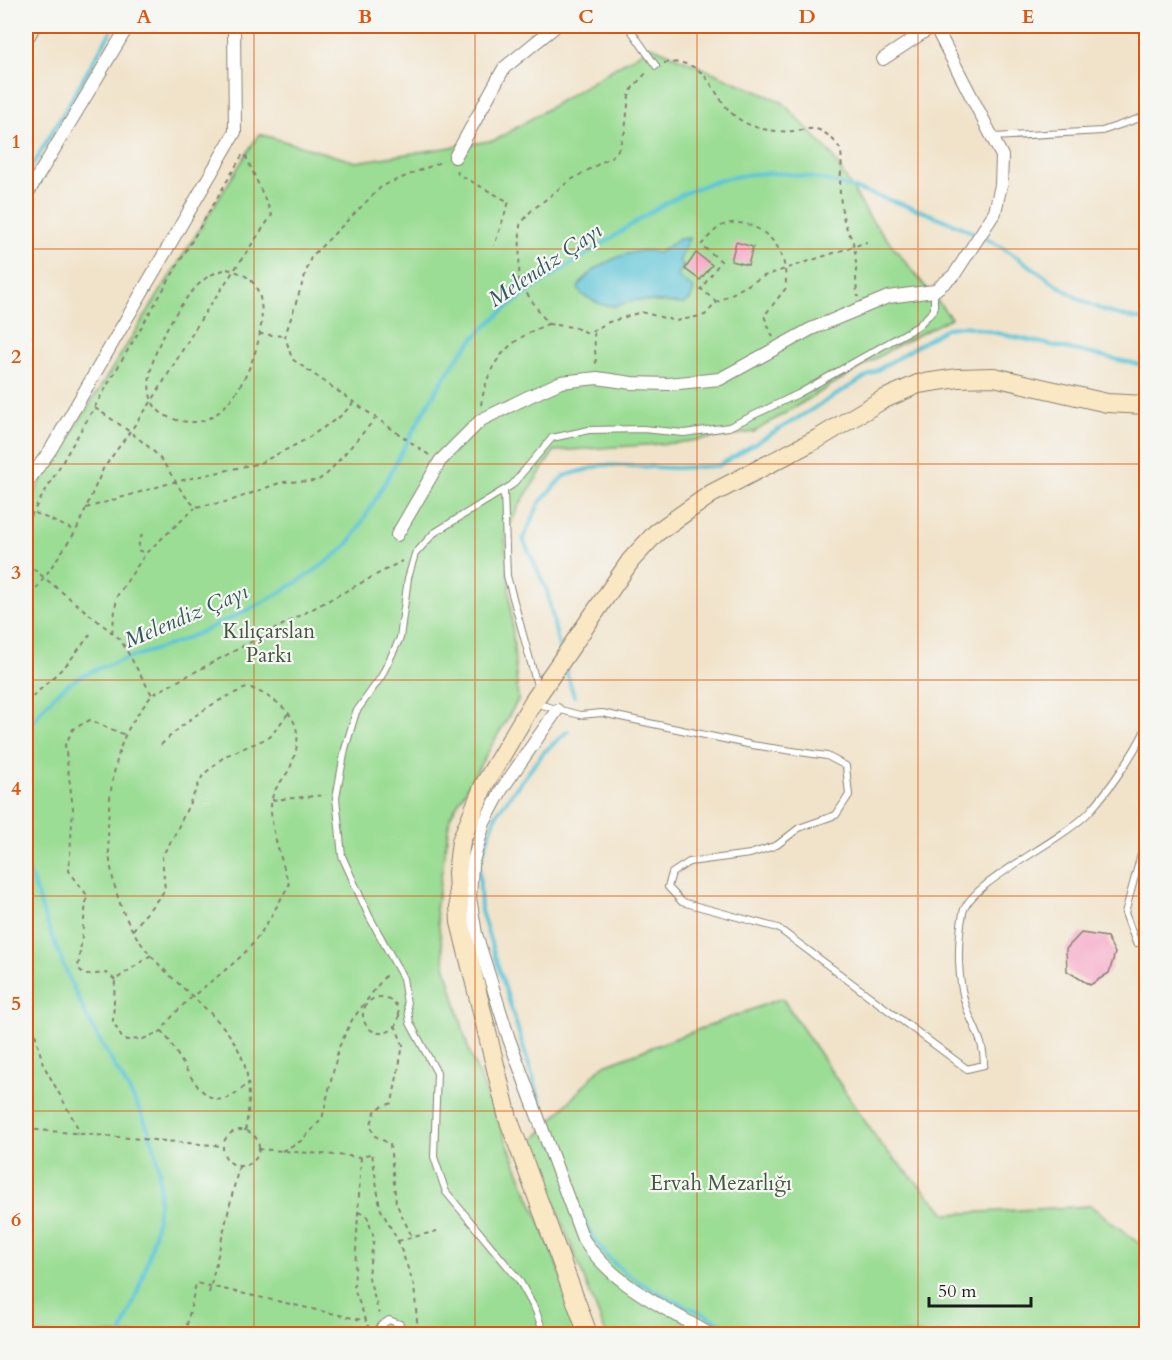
<svg xmlns="http://www.w3.org/2000/svg" width="1172" height="1360" viewBox="0 0 1172 1360" font-family="Cardo,serif">
<style>
.green{fill:#9bdd94;stroke:#5c7c58;stroke-width:1.5}
.water{fill:#5bc4d8;stroke:#3c707a;stroke-width:1.5}
.lines{fill:none;stroke-linecap:round;stroke-linejoin:round}
.stream{stroke:#5bc4d8;stroke-width:4}
.building{fill:#f6a2c3}
.lane-casing{stroke:#868073;stroke-width:8}
.street-casing{stroke:#868073;stroke-width:14}
.secondary-casing{stroke:#868073;stroke-width:20}
.path{stroke:#868073;stroke-width:2;stroke-dasharray:4.5 4.5;stroke-linecap:butt}
.lane{stroke:#fff;stroke-width:6}
.street{stroke:#fff;stroke-width:12}
.secondary{stroke:#fae7c3;stroke-width:18}
.grid{fill:none;stroke:#de560d;stroke-width:1.5;stroke-opacity:0.55}
.labels{text-anchor:middle;dominant-baseline:central;stroke-width:4.5;stroke-linejoin:round;paint-order:stroke}
.park-label{font-size:21px;fill:#425640;stroke:#f6f6f2}
.water-label{font-size:22px;font-style:italic;fill:#32575e;stroke:#f6f6f2}
.neatline{fill:none;stroke:#de560d;stroke-width:2}
.grid-label{font-size:20px;text-anchor:middle;font-weight:bold;fill:#de560d}
</style>
<rect width="100%" height="100%" fill="#f6f6f2"/>
<filter id="ink" filterUnits="userSpaceOnUse"><feTurbulence type="fractalNoise" baseFrequency=".0167" numOctaves="2"/><feDisplacementMap in="SourceGraphic" scale="12" xChannelSelector="R" yChannelSelector="G"/><feConvolveMatrix kernelMatrix="1 2 1 2 8 2 1 2 1" color-interpolation-filters="sRGB"/></filter>
<filter id="wash" filterUnits="userSpaceOnUse"><feTurbulence type="fractalNoise" baseFrequency=".008" numOctaves="4" result="noise"/><feDisplacementMap in="SourceGraphic" scale="24" xChannelSelector="R" yChannelSelector="G"/><feGaussianBlur stdDeviation="1.35" result="paint"/><feColorMatrix in="noise" values="0 0 0 0 0 0 0 0 0 0 0 0 0 0 0 0 0 1.4 0 .05"/><feComposite in="paint" operator="in"/></filter>
<g filter="url(#wash)">
<rect width="100%" height="100%" fill="#f1e3ca"/>
<g class="green">
<polygon points="651,46 782,102 831,154 870,218 951,318 891,349 754,432 676,443 554,451 520,504 505,535 518,700 450,817 436,910 445,964 469,1051 586,1334 26,1334 26,506 259,134 356,162 496,140"/>
<polygon points="782,998 881,1145 947,1214 1091,1206 1146,1249 1146,1334 606,1334 531,1143 602,1066"/>
</g>
<path class="water" d="M689,238L679,262L684,266L677,276L694,289L690,300L683,304L636,300L615,306L602,305L582,295L578,288C588,267 635,244 658,253L679,239Z"/>
<g class="lines">
<g class="stream">
<polyline points="26,177 114,26"/>
<polyline points="560,652 547,591 523,539 540,502 564,476 603,465 676,468 718,466 947,328 965,326 1146,366"/>
<polyline points="565,668 574,696"/>
<path d="M26,735C62,663 119,666 185,639C240,616 296,588 342,550C353,541 361,523 369,510C398,463 420,412 452,366C489,311 547,280 601,245C642,218 681,188 729,178C771,168 812,175 852,188C900,203 949,219 994,243C1050,274 1078,313 1146,320"/>
<path d="M26,862C43,915 63,968 88,1019C112,1068 153,1115 159,1171C164,1225 141,1285 121,1334"/>
<polyline points="554,1145 481,911 479,863 497,813 544,752 568,731"/>
<path d="M577,1205C601,1266 631,1280 688,1307C704,1314 723,1322 736,1334"/>
</g>
</g>
<g id="blocks">
<g class="building">
<polygon points="736,242 753,247 748,265 731,261"/>
<polygon points="696,253 712,265 700,280 685,269"/>
<polygon points="1081,933 1107,937 1115,953 1109,973 1090,985 1067,971 1066,949"/>
</g>
</g>
</g>
<g filter="url(#ink)">
<use href="#blocks" fill-opacity="0" stroke="#868073" stroke-width="1.5"/>
<g class="lines">
<defs>
<g id="lane">
<polyline points="628,26 656,66"/>
<polyline points="993,137 1102,131 1146,116"/>
<polyline points="504,491 507,576 538,689"/>
<path d="M534,703L580,715L602,713L752,745L827,756L846,766L849,795L836,815L799,828L777,845L750,854L689,862L672,873L668,887L682,902L778,928L967,1069L984,1065C984,1041 975,1031 967,1009C957,980 957,943 963,913C969,882 1064,841 1090,811C1109,790 1134,754 1146,728"/>
<polyline points="1146,836 1125,913 1136,943 1146,942"/>
<polyline points="379,1334 380,1326 389,1320 400,1324 401,1334"/>
<polyline points="544,1334 536,1311 519,1280 446,1192 434,1157 437,1073 410,1023 403,978 369,916 342,856 336,798 345,749 356,712 381,677 400,638 408,578 415,554 434,533 512,485 552,438 589,430 643,429 684,433 729,427 798,394 918,326 934,310 934,291"/>
</g>
<g id="street">
<polyline points="883,59 933,26"/>
<polyline points="455,157 504,68 556,26"/>
<polyline points="26,196 128,26"/>
<polyline points="26,484 51,449 235,132 234,26"/>
<polyline points="397,535 440,461 481,420 528,397 561,382 597,378 632,383 668,384 720,379 811,329 888,297 934,291 954,275 995,212 1001,185 1002,156 935,26"/>
<path d="M557,710L502,789L484,823L472,865L470,898L476,934L509,1039L583,1239C614,1286 663,1306 709,1334"/>
</g>
<g id="secondary">
<polyline points="26,35 31,26"/>
<polyline points="588,1334 508,1118 460,922 457,873 461,841 484,785 533,702 631,560 656,533 711,494 819,438 882,400 918,384 958,378 994,377 1107,403 1146,405"/>
</g>
</defs>
<use href="#lane" class="lane-casing"/>
<use href="#street" class="street-casing"/>
<use href="#secondary" class="secondary-casing"/>
<g class="path">
<path d="M664,63C711,57 710,96 736,117C750,128 774,133 793,131C799,131 809,128 815,129C824,130 836,141 840,149C844,158 839,181 840,194C841,204 842,216 846,226C848,233 853,239 854,247C858,263 854,280 858,297"/>
<polyline points="457,170 458,174 509,202 494,246"/>
<path d="M227,269C237,272 247,274 254,284C278,317 242,411 202,421C193,423 182,422 174,419C114,403 178,295 209,276C214,273 221,271 227,269Z"/>
<path d="M717,302L701,289L721,261L701,245C708,238 716,227 726,224C736,221 749,224 758,229C782,243 786,262 786,288L764,316L773,337"/>
<polyline points="548,324 573,327 588,333 609,322 641,312 676,321 705,315 717,302 764,276 867,242"/>
<polyline points="594,332 596,365"/>
<polyline points="259,334 285,336"/>
<path d="M481,405C488,361 508,340 548,324L519,282L520,225L531,211L569,181L611,157L618,150L625,131L629,96L633,87L648,71"/>
<path d="M95,408C116,422 138,436 156,454C172,471 178,492 196,507L230,501L282,482L317,481L327,474L375,419"/>
<polyline points="429,455 292,359 285,336 311,257 382,186 443,161"/>
<polyline points="86,508 174,482 260,463 305,440 342,415 353,403"/>
<polyline points="35,513 76,531"/>
<polyline points="26,524 244,152"/>
<polyline points="142,534 137,550 146,553"/>
<polyline points="26,563 120,639 152,695"/>
<polyline points="26,604 76,531 103,469 152,401 204,314 272,215 244,152"/>
<polyline points="112,633 117,596 146,553 195,508"/>
<polyline points="26,703 68,663 92,632"/>
<path d="M161,745C187,719 215,700 249,687C287,704 310,723 290,768C286,777 276,785 273,795C265,817 283,862 289,885C277,905 265,930 249,948C222,978 182,997 162,1031C184,1056 205,1133 247,1083"/>
<polyline points="272,800 326,795"/>
<polyline points="133,930 165,890 162,856 173,838 203,775 225,756 270,737 290,711"/>
<polyline points="151,955 115,980 113,1021 123,1040 143,1039 162,1031"/>
<polyline points="115,980 107,973 85,975 78,968 87,895 69,871 73,808 65,745 73,729 90,720 125,735"/>
<circle cx="381" cy="1015" r="18"/>
<polyline points="26,999 43,1064 78,1128 77,1134"/>
<polyline points="395,1025 403,1045 392,1103 376,1109 371,1124 373,1135 390,1144 396,1203 412,1237"/>
<polyline points="26,1129 223,1146"/>
<circle cx="241" cy="1148" r="18"/>
<path d="M245,1131C266,1029 197,1014 144,947C101,893 101,810 121,746C127,727 140,711 152,695L402,561"/>
<polyline points="258,1149 361,1157 372,1153 380,1208 398,1241 414,1285 417,1321 422,1334"/>
<polyline points="282,1151 301,1141 322,1119 339,1047 352,1020 388,972"/>
<polyline points="361,1157 354,1289 369,1328"/>
<polyline points="358,1212 367,1216 374,1238 368,1274 379,1314"/>
<polyline points="398,1241 437,1231"/>
<polyline points="209,1293 239,1166"/>
<polyline points="185,1334 196,1283 366,1321"/>
</g>
<use href="#lane" class="lane"/>
<use href="#street" class="street"/>
<use href="#secondary" class="secondary"/>
</g>
</g>
<path class="grid" d="M254,26V1334M475,26V1334M697,26V1334M918,26V1334M26,249H1146M26,464H1146M26,680H1146M26,896H1146M26,1111H1146"/>
<g class="labels">
<g class="park-label">
<text x="269" y="631">Kılıçarslan<tspan x="269" dy="24">Parkı</tspan></text>
<text x="721" y="1183">Ervah Mezarlığı</text>
</g>
<g class="water-label">
<text transform="translate(545 265) rotate(-34)">Melendiz Çayı</text>
<text transform="translate(186 616) rotate(-23)">Melendiz Çayı</text>
</g>
</g>
<rect width="1172" height="1360" fill="none" stroke="#f6f6f2" stroke-width="66"/>
<path d="M929 1297v9h102v-9" fill="none" stroke="#1c1c1c" stroke-width="3"/>
<text x="938" y="1297" font-size="18" fill="#1c1c1c" stroke="#f6f6f2" stroke-width="4.5" paint-order="stroke">50 m</text>
<rect x="33" y="33" width="1106" height="1294" class="neatline"/>
<g class="grid-label">
<text x="144" y="23">A</text>
<text x="365" y="23">B</text>
<text x="586" y="23">C</text>
<text x="807" y="23">D</text>
<text x="1028" y="23">E</text>
<text x="16" y="148">1</text>
<text x="16" y="363">2</text>
<text x="16" y="579">3</text>
<text x="16" y="795">4</text>
<text x="16" y="1010">5</text>
<text x="16" y="1226">6</text>
</g>
</svg>
